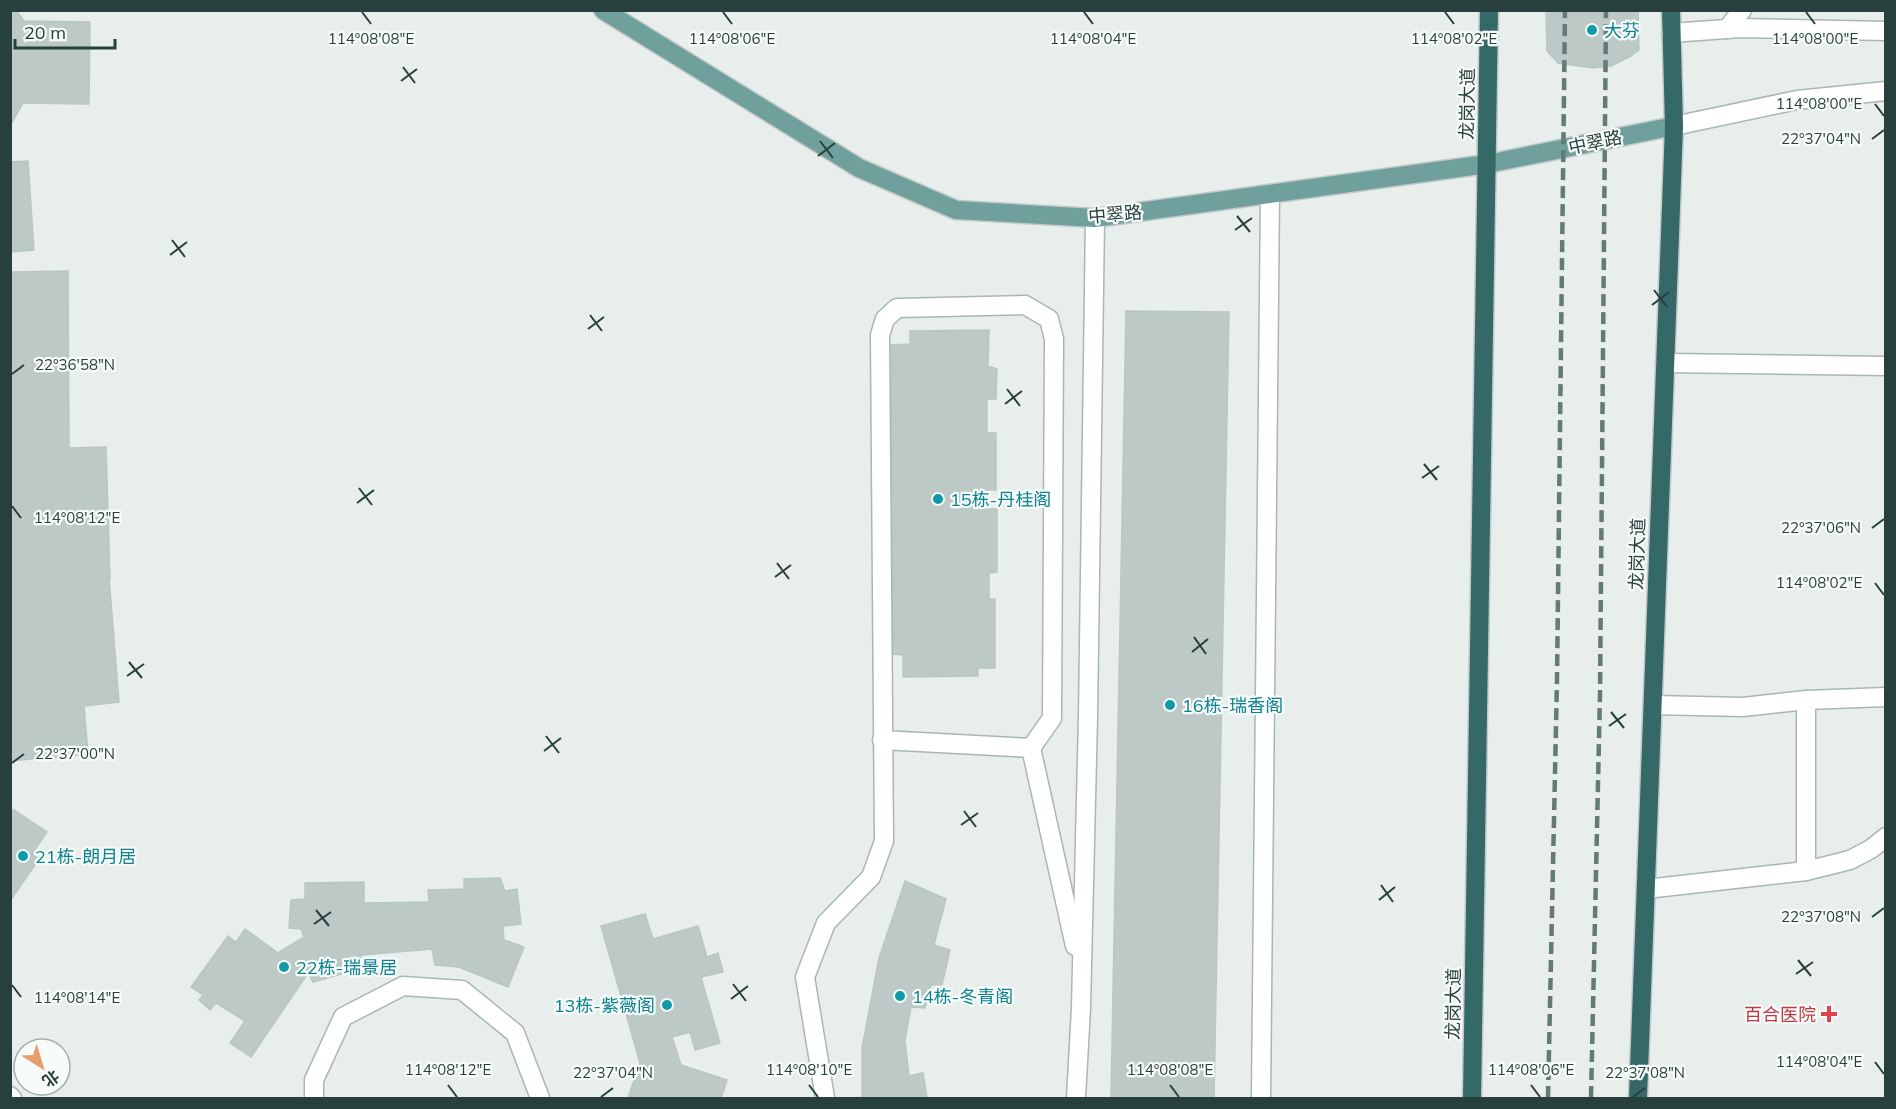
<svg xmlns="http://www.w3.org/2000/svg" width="1896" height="1109" viewBox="0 0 1896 1109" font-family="Mulish,'Noto Sans SC',sans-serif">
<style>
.building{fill:#bcc9c6;stroke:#b9c7c4;stroke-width:1.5}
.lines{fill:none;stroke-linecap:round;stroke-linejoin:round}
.minor-casing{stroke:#aab6b4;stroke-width:21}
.major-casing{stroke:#c3c9c9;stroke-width:21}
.highway-casing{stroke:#c3c9c9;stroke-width:21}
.minor{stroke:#fff;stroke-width:18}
.major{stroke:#6fa09b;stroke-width:18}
.highway{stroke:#356967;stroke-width:18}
.rail{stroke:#627a78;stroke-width:4.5;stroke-dasharray:12 6;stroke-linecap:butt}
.ticks{fill:none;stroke:#273f3d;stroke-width:2}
.culture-dot{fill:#0f9aa8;stroke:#f7fbf9;stroke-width:2}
.health-dot{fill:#e0444e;stroke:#f7fbf9;stroke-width:2}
.labels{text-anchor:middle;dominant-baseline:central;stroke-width:4.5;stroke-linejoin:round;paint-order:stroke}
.culture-label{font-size:18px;fill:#0d838f;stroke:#f7fbf9;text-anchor:start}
.street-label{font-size:18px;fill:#273f3d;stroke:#f7fbf9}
.health-label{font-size:18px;fill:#be3a42;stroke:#f7fbf9;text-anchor:end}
.ticks-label{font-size:15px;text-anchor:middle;fill:#273f3d;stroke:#f7fbf9;stroke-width:4.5;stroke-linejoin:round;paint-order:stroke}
</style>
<rect width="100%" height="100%" fill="#e7eeec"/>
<g class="building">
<polygon points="10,10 16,10 24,21 90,22 89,104 23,103 10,126"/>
<polygon points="1546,10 1638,10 1639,50 1631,56 1611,66 1593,68 1558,63 1547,51"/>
<polygon points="28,161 34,250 10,252 10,162"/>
<polygon points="68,271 69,448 106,447 110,579 109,577 119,702 84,706 88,754 10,761 10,272"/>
<polygon points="1126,311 1229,312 1214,1098 1111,1098"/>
<polygon points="989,330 988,366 997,369 996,399 987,399 987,433 996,433 996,490 984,490 984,509 997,509 997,572 989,573 989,599 995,599 995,668 978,668 978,676 903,677 903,655 893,654 891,345 910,344 910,331"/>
<polygon points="10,810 14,810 47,832 32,854 39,859 10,901"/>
<polygon points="500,878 505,891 517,889 521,924 503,926 504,940 524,947 508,987 459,967 435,965 432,949 361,955 362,968 313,982 308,973 251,1057 230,1043 245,1021 216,1003 210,1010 199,1000 203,995 191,987 228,936 236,942 245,929 278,953 304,937 301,929 289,928 291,900 305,899 305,883 364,882 364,903 429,902 428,890 464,889 464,879"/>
<polygon points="905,881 946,899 934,945 950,950 942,985 931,985 925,1008 911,1007 905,1040 909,1076 923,1073 927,1098 862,1098 862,1048 879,958"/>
<polygon points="645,914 653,939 698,926 707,957 718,953 723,972 701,977 720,1043 695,1050 690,1032 672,1037 681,1065 727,1080 721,1098 628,1098 640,1063 601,926"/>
</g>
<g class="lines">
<defs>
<g id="minor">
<polyline points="1727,29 1742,10"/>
<polyline points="1671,33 1740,28 1886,31"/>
<polyline points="1674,126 1797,100 1886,91"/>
<polyline points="1665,363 1886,366"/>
<polyline points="1806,700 1806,871"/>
<polyline points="1653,705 1743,707 1806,700 1886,697"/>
<polyline points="882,740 1031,748 1075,946"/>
<polyline points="1646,889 1806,871 1850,860 1871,849 1886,837"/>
<polyline points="10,1096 12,1098"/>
<polyline points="314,1098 314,1080 343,1017 403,986 462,990 515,1033 540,1098"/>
<polyline points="825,1098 805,977 826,923 871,877 884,841 880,335 885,319 897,308 1025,305 1049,319 1054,339 1052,718 1031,748"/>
<polyline points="1076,1098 1081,1008 1088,716 1095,218"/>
<polyline points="1261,1098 1270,194"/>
</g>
<polyline id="major" points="603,10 859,168 956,210 1095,218 1487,164 1674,126"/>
<g id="highway">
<polyline points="1472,1098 1489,10"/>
<polyline points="1638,1098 1674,126 1671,10"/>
</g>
</defs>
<use href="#minor" class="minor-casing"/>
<use href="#major" class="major-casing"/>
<use href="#highway" class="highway-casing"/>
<use href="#minor" class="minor"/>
<use href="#major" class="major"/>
<use href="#highway" class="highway"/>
<g class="rail">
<polyline points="1548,1098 1557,680 1565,10"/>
<polyline points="1591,1098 1600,694 1606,10"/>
</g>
</g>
<path class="ticks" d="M362,12L371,24M723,12L732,24M1084,12L1093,24M1445,12L1454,24M1806,12L1815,24M403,67L415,83M401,81L417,69M1875,104L1884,116M1872,139L1884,130M820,141L833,158M818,156L835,143M1237,216L1250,232M1235,230L1252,218M172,240L185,257M170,255L187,242M1654,290L1667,307M1652,305L1669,292M590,315L602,331M588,329L604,317M12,374L24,365M1007,389L1020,406M1005,404L1022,391M1424,464L1437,480M1422,478L1439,466M359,488L372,505M357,503L374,490M12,506L21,518M1872,528L1884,519M777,563L789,579M775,577L791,565M1875,583L1884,595M1194,637L1206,654M1192,652L1208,639M129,662L142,678M127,676L144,664M1611,712L1624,728M1609,726L1626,714M546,736L559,753M544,751L561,738M12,763L24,754M964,811L976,827M961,825L978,813M1381,885L1393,902M1379,900L1395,887M316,910L329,926M1872,917L1884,908M314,924L331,912M1798,960L1811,976M1796,974L1813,962M733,984L746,1001M12,985L21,997M731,999L748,986M1875,1062L1884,1074M448,1085L457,1097M809,1085L818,1097M1170,1085L1179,1097M1531,1085L1540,1097M601,1097L613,1088M1633,1097L1645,1088"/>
<g class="culture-dot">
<circle cx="1592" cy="30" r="6"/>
<circle cx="938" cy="499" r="6"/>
<circle cx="1170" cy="705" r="6"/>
<circle cx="23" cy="856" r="6"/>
<circle cx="284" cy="967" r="6"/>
<circle cx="900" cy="996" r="6"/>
<circle cx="667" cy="1005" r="6"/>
</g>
<path class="health-dot" d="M1826 1005h6v6h6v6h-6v6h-6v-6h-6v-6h6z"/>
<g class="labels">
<g class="culture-label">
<text x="1604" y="30">大芬</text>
<text x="950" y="499">15栋-丹桂阁</text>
<text x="1182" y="705">16栋-瑞香阁</text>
<text x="35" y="856">21栋-朗月居</text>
<text x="296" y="967">22栋-瑞景居</text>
<text x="912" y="996">14栋-冬青阁</text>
<text x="655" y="1005" text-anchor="end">13栋-紫薇阁</text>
</g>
<g class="street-label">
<text transform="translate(1467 104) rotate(-89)">龙岗大道</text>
<text transform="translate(1595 142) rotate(-12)">中翠路</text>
<text transform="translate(1115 214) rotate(-5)">中翠路</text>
<text transform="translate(1637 554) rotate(-88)">龙岗大道</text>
<text transform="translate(1453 1004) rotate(-89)">龙岗大道</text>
</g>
<g class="health-label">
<text x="1816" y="1014">百合医院</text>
</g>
</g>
<g class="ticks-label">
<text x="1815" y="44">114°08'00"E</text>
<text x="371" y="44">114°08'08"E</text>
<text x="732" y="44">114°08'06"E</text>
<text x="1093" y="44">114°08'04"E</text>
<text x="1454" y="44">114°08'02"E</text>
<text x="1819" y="109">114°08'00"E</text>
<text x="1821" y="144">22°37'04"N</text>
<text x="75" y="370">22°36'58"N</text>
<text x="77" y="523">114°08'12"E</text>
<text x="1821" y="533">22°37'06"N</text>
<text x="1819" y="588">114°08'02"E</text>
<text x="75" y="759">22°37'00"N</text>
<text x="1821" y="922">22°37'08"N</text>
<text x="77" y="1003">114°08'14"E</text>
<text x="1819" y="1067">114°08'04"E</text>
<text x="448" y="1075">114°08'12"E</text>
<text x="809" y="1075">114°08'10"E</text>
<text x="1170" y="1075">114°08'08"E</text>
<text x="1531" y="1075">114°08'06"E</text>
<text x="613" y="1078">22°37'04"N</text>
<text x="1645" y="1078">22°37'08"N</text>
</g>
<rect width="1896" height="1109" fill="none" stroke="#273f3d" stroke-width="24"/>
<g transform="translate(42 1067) rotate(143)"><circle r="28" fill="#f7fbf9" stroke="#a4b0ae" stroke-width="1.5"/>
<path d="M0-4.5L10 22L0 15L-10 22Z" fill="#e69f6c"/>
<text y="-9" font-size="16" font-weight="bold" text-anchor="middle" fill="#273f3d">北</text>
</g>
<path d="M15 39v9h100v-9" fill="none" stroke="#273f3d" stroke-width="3"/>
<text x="24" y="39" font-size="18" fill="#273f3d" stroke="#f7fbf9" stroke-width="4.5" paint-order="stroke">20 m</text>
</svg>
